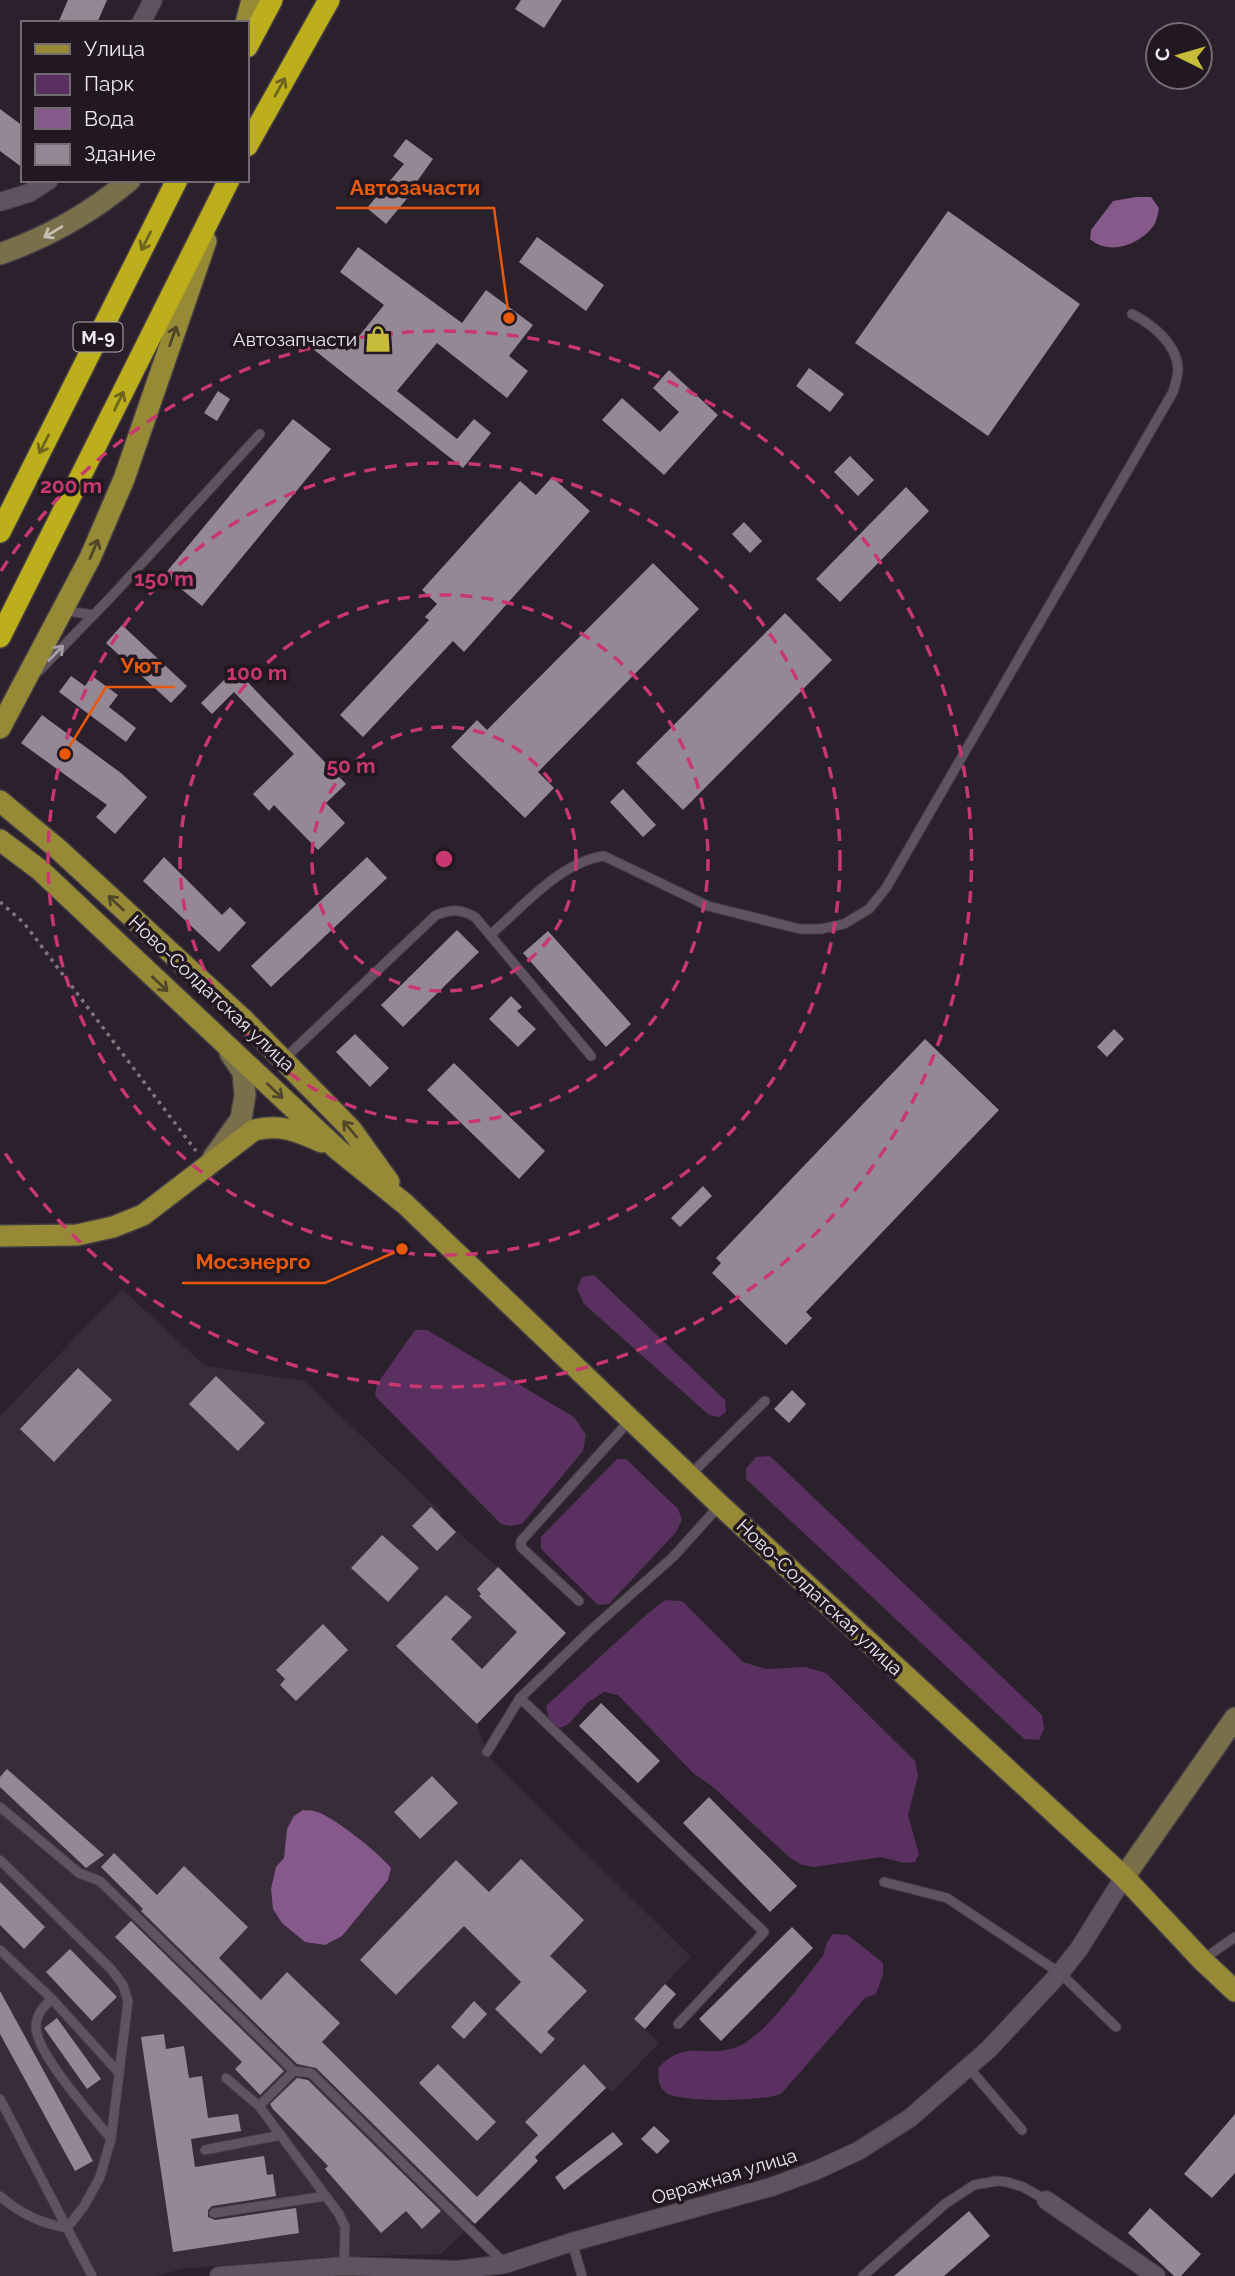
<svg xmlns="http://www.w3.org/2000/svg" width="1235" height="2276" viewBox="0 0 1235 2276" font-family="Raleway,sans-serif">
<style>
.built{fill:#382b3a}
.green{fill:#59305f}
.water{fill:#86598b}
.building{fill:#948895}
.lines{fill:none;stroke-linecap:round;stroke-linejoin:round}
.lane-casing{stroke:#433c44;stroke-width:11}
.street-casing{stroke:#433c44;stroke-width:20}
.secondary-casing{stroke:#433c44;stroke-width:24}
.primary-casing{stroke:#433c44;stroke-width:24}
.highway-casing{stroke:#433c44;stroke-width:24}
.path{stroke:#7e767f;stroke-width:3.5;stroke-dasharray:3.5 5;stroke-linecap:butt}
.lane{stroke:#5e535f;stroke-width:9}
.street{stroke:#5e535f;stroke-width:18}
.secondary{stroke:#7a6f4b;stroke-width:21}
.primary{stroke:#968a36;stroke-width:21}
.highway{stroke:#bcaf1b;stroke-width:21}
.oneway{stroke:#6e641e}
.oneway2{stroke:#c5beb6}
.oneway3{stroke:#50462a}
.oneway4{stroke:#a69ea7}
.ring{fill:none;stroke:#c93771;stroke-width:3.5;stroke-dasharray:12 9}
.labels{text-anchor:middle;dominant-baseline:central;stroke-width:7;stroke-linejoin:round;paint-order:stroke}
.shield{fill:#211822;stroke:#b0aab2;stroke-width:2}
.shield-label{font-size:18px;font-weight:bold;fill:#eee8ef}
.poi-label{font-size:19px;fill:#eee8ef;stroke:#211822;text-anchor:end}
.street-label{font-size:19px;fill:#eee8ef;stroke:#211822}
.centre{fill:#c93771;stroke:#211822;stroke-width:3.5}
.ring-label{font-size:21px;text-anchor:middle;font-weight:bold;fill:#c93771;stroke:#211822;stroke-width:7;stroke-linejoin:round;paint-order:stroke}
.leader{fill:none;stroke:#e8590c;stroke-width:2.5}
.callout-dot{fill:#e8590c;stroke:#211822;stroke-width:2.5}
.callout-label{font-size:21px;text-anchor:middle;font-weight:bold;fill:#e8590c;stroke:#211822;stroke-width:7;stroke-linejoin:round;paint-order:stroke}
</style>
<rect width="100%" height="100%" fill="#2b212c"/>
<polygon class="built" points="122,1289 205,1366 304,1381 434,1505 442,1513 440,1516 456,1531 498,1567 566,1633 477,1724 484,1745 491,1759 691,1957 665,1984 676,1994 645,2029 659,2043 613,2091 606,2088 535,2156 538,2161 441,2254 314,2258 181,2269 158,2276 0,2276 0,1416"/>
<g class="green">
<polygon points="594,1275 725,1400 726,1412 719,1417 709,1415 584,1304 577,1289 582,1277"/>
<polygon points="415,1330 427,1330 574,1417 586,1435 583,1451 522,1524 509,1526 501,1524 375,1396 377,1384"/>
<polygon points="770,1456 1042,1715 1044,1729 1039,1740 1024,1739 746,1479 746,1469 756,1457"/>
<polygon points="617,1459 626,1459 678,1509 682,1520 676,1532 609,1604 598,1605 541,1549 541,1537"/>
<polygon points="665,1600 682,1601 743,1662 766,1669 805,1667 826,1673 915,1761 918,1776 908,1815 919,1854 915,1862 904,1863 881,1857 814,1867 802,1865 789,1857 713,1787 693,1773 618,1695 604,1692 587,1703 569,1724 560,1728 549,1721 546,1706 647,1614"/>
<path d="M833,1934L848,1935L883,1963V1974L876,1994L865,1998L782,2093C768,2102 676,2103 665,2092C657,2085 658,2077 659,2067C687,2039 702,2058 734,2048C764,2039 802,1981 823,1956L827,1942Z"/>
</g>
<g class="water">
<path d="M1136,197H1151L1159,208C1158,213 1157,220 1154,225C1140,245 1109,256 1090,239L1091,230L1113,201Z"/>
<path d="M303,1810C307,1811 310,1810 314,1811C331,1814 380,1854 391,1868L388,1880L342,1936L325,1945L305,1942L282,1923L273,1909L271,1889L276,1867L284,1858L287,1829L294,1816Z"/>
</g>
<g class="building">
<polygon points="68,0 107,0 97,23 58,23"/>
<polygon points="521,0 562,0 544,28 515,9"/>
<polygon points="0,109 23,126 23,168 0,151"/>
<polygon points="406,139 433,159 413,187 415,189 386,224 367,208 404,164 393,156"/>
<polygon points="948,211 1080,304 988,436 855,343"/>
<polygon points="537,237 604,285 586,311 519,262"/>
<polygon points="358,247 462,323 486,290 533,325 509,356 528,371 507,398 437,343 397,391 457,439 474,419 491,433 463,468 313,349 325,334 347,351 384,305 340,272"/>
<polygon points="809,368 844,394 830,412 796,386"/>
<polygon points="669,370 718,415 664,475 602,420 622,398 660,432 679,412 653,388"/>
<polygon points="218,391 230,399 217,421 204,413"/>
<polygon points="293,419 331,449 202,606 164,575"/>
<polygon points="850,456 874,480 858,496 834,472"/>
<polygon points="552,477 590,511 464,652 453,641 363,737 340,715 429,620 425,617 437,604 422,590 520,481 536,495"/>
<polygon points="906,487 929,511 840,602 816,579"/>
<polygon points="744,522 762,541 750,553 732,534"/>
<polygon points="653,563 699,609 538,772 554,788 525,818 451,747 477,720 487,730"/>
<polygon points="785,613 832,660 683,810 636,763"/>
<polygon points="122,625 187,686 171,703 106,643"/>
<polygon points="235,669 346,784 326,803 345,823 318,850 274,805 269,811 253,794 294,754 234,692 212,714 201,703"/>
<polygon points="71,676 85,686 92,676 118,695 109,707 136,728 126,742 59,692"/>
<polygon points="42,715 121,773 147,797 115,834 96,817 107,805 21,743"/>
<polygon points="623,789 656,825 643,837 610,802"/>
<polygon points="164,857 222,915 230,907 246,923 219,952 143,881"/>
<polygon points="367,857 387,878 271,987 251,966"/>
<polygon points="457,930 479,952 403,1027 381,1005"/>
<polygon points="548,931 631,1024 606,1047 523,953"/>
<polygon points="511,996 522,1007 517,1011 536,1029 518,1047 489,1019"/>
<polygon points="1114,1029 1124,1039 1107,1057 1097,1047"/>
<polygon points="355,1034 389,1068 370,1087 336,1052"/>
<polygon points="925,1039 999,1110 806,1312 812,1318 786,1345 712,1273 721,1263 716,1258"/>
<polygon points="454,1063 545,1151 519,1179 427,1090"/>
<polygon points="703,1186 712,1196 680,1227 671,1218"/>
<polygon points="78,1368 112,1400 54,1462 20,1429"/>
<polygon points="216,1376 265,1423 238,1451 189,1404"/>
<polygon points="792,1390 806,1404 789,1423 774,1409"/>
<polygon points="431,1507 456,1532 437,1551 412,1526"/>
<polygon points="382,1535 419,1568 388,1602 351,1568"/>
<polygon points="498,1567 566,1633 477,1724 396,1646 446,1595 472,1617 451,1639 482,1669 517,1632 479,1596 481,1594 477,1589"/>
<polygon points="323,1624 348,1650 296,1701 280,1685 285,1679 276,1670"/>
<polygon points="601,1703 660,1761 638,1783 579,1726"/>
<polygon points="7,1769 104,1855 86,1868 0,1787 0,1777"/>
<polygon points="432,1776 458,1803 420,1839 394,1812"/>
<polygon points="709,1797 797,1886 770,1912 683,1823"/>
<polygon points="114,1853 157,1895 184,1866 248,1927 219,1958 261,2000 287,1972 340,2023 322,2042 477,2197 538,2135 525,2122 584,2064 606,2088 535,2157 538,2161 475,2224 316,2068 297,2064 141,1911 143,1909 101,1867"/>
<polygon points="521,1859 584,1920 550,1956 587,1991 547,2032 555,2039 541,2054 495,2009 521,1982 464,1926 396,1995 360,1960 456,1860 489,1892"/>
<polygon points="0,1882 45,1927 24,1949 0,1925"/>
<polygon points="131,1921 284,2071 260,2095 235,2069 242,2062 115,1937"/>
<polygon points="792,1927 813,1948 721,2041 699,2019"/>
<polygon points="70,1949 117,1997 92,2021 46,1972"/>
<polygon points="665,1984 676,1994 645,2029 634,2019"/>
<polygon points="0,1991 93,2161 75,2171 0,2034"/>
<polygon points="474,2001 487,2014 464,2039 451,2027"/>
<polygon points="57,2018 101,2079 87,2089 44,2028"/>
<polygon points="164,2034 166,2049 184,2046 189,2078 202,2076 208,2118 238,2114 241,2131 191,2139 195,2167 264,2156 267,2175 273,2174 276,2196 212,2206 208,2210 208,2217 215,2220 296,2208 299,2233 173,2252 141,2037"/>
<polygon points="438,2064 496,2122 477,2141 419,2083"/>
<polygon points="297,2078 308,2080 441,2211 422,2229 406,2211 381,2233 325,2169 328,2166 273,2109 270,2104"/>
<polygon points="1235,2114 1235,2173 1212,2198 1184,2174"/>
<polygon points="654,2126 670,2141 657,2154 641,2139"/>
<polygon points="613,2132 623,2144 564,2190 555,2177"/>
<polygon points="1150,2208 1201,2254 1181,2276 1174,2276 1128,2233"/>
<polygon points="969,2211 990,2236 944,2276 894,2276"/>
</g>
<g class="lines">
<defs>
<g id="lane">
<polyline points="63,610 93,615"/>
<polyline points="39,671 111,597 260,434"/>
<path d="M490,935C523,907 560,862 604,856L708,906L800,929H821L844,924L869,909L886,888L1173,392C1175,385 1178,377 1178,369C1177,344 1152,324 1132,314"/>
<path d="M283,1060L436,915C451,909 461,909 475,917L591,1056"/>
<polyline points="690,1475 765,1401"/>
<polyline points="579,1601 521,1547 521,1541 630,1420"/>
<polyline points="520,1698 764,1932 678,2024"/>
<polyline points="487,1752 520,1698 592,1629 673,1557 720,1505"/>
<polyline points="0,1807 79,1873 100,1881 294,2071"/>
<path d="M0,1860L111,1969L123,1985L128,2001L111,2139L100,2177L84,2206L67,2228C40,2223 21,2214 0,2196"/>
<polyline points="884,1882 947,1898 1060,1973 1116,2027"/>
<polyline points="0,1950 52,1999 119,2073"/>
<polyline points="1202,1960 1235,1937"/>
<path d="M52,1999C43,2007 37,2013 36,2026C35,2053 93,2116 111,2139"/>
<polyline points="969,2068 1022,2130"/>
<polyline points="226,2078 259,2106"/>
<polyline points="0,2099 92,2276"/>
<polyline points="205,2150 281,2135"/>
<polyline points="214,2213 326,2196"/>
<polyline points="572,2242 582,2276"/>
<polyline points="344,2266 345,2227 339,2214 259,2106 294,2071 311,2073 504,2263"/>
<polyline points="863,2276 945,2204 974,2185 997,2181 1007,2182 1023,2187 1046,2200"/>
</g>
<g id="street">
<polyline points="141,23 153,0"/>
<polyline points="0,202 29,193 49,180"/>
<polyline points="1046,2200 1156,2276"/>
<polyline points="219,2276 344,2266 457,2270 505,2264 572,2242 771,2187 817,2170 858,2151 910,2118 989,2049 1060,1973 1079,1949 1124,1877"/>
</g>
<g id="secondary">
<path d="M0,254C48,237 91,213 130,180"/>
<polyline points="213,1158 241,1119 245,1095 243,1072 230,1053"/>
<polyline points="1124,1877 1235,1718"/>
</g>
<g id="primary">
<polyline points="246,23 252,0"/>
<polyline points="0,728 90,558 124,479 206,241"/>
<polyline points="0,801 58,849 243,1019 351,1129 389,1182"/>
<polyline points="0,840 40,870 337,1149 405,1204 720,1505 1124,1877 1202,1960 1235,1991"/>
<path d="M0,1236L77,1235L113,1227L143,1215L254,1130C282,1124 297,1131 322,1142"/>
</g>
<g id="highway">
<polyline points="247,47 272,0"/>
<polyline points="247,146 329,0"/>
<polyline points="0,532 177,180"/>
<polyline points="0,637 229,180"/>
</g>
</defs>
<use href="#lane" class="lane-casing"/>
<use href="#street" class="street-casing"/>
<use href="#secondary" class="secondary-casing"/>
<use href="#primary" class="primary-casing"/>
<use href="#highway" class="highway-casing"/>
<polyline class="path" points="0,902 24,923 196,1151"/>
<use href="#lane" class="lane"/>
<use href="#street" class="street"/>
<use href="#secondary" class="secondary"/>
<use href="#primary" class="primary"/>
<use href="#highway" class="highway"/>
</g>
<defs><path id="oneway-shaft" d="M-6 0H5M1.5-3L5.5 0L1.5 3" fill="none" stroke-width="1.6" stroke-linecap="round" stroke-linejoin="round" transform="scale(1.75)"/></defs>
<g class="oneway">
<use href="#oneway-shaft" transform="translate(280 87) rotate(-61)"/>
<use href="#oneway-shaft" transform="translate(146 241) rotate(117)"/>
<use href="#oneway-shaft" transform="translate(119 401) rotate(-64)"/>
<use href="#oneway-shaft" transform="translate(44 444) rotate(117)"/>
</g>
<use class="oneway2" href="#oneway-shaft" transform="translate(53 232) rotate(149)"/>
<g class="oneway3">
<use href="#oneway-shaft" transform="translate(173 336) rotate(-71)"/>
<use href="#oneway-shaft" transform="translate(94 549) rotate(-67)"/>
<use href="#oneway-shaft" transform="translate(116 903) rotate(-137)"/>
<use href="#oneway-shaft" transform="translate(160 984) rotate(43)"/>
<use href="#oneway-shaft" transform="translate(275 1091) rotate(43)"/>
<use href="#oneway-shaft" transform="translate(350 1129) rotate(-130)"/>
</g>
<use class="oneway4" href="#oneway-shaft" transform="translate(56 653) rotate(-46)"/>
<g class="ring">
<circle cx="444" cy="859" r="132"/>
<circle cx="444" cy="859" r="264"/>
<circle cx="444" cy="859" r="396"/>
<path d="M1 571A528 528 0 1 1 1 1147"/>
</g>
<defs>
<symbol id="shop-bare" viewBox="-9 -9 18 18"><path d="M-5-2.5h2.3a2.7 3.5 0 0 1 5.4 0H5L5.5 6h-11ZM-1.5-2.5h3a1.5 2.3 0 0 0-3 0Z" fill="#c7bb3b" stroke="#211822" stroke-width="2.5" paint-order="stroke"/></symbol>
</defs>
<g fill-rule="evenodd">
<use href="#shop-bare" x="359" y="320" width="38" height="38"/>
</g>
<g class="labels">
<rect class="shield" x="73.5" y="322.5" width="49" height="29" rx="5"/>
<g class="shield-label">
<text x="98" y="337">М-9</text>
</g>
<g class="poi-label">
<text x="357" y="339">Автозапчасти</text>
</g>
<g class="street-label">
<text transform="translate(212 993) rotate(43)">Ново-Солдатская улица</text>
<text transform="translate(820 1597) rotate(43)">Ново-Солдатская улица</text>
<text transform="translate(724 2176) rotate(-17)">Овражная улица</text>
</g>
</g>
<circle cx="444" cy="859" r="10" class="centre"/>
<g class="ring-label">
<text x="71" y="493">200 m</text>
<text x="164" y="586">150 m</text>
<text x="257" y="680">100 m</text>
<text x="351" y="773">50 m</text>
</g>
<path class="leader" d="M509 318L494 208H336M65 754L106 687H175M402 1249L325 1283H182"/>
<g class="callout-dot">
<circle cx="509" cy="318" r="7"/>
<circle cx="65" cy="754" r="7"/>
<circle cx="402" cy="1249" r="7"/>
</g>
<g class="callout-label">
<text x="415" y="195">Автозачасти</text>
<text x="141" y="673">Уют</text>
<text x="253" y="1269">Мосэнерго</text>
</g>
<rect x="21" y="21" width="228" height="161" fill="#211822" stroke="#736b74" stroke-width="2"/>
<rect x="35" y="44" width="35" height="10" fill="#968a36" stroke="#736b74" stroke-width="2"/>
<text x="84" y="56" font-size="21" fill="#eee8ef">Улица</text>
<rect x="35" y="74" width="35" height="21" fill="#59305f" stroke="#736b74" stroke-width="2"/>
<text x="84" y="91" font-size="21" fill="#eee8ef">Парк</text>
<rect x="35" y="108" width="35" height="21" fill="#86598b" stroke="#736b74" stroke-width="2"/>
<text x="84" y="126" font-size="21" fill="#eee8ef">Вода</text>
<rect x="35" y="144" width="35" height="21" fill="#948895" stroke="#736b74" stroke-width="2"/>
<text x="84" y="161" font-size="21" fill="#eee8ef">Здание</text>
<g transform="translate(1179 56) rotate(275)"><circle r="33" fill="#211822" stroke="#736b74" stroke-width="2"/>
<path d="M0-5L12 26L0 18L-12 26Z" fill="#c7bb3b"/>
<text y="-10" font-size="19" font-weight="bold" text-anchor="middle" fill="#eee8ef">С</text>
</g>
</svg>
